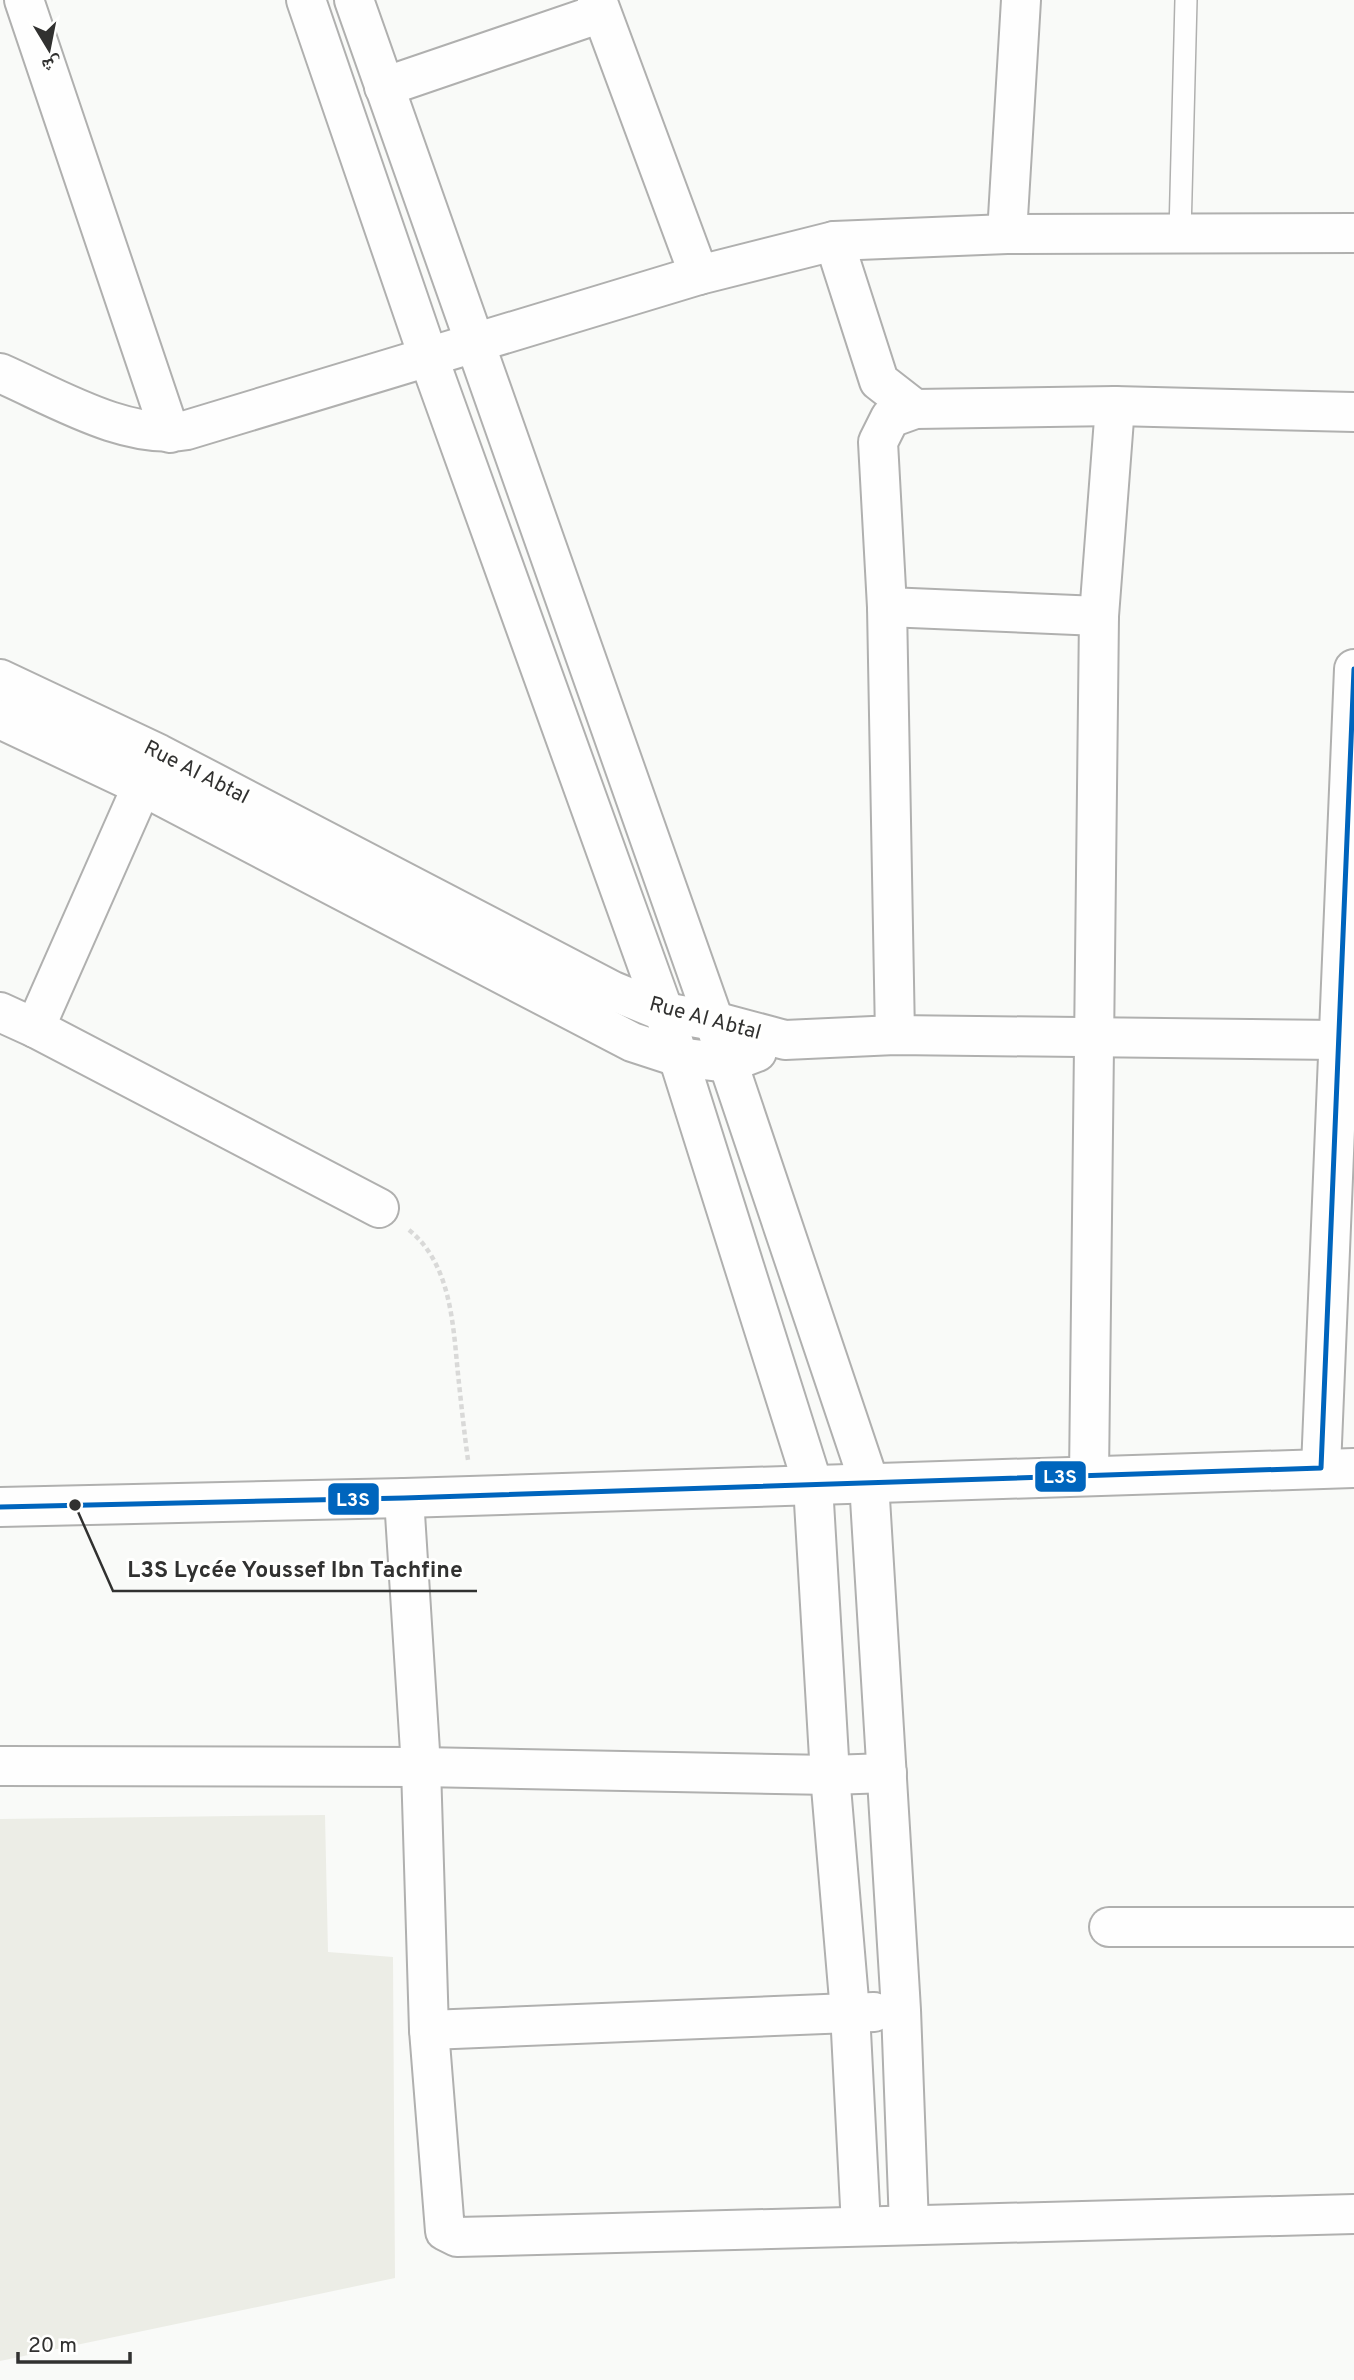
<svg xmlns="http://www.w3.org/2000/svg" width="1354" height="2380" viewBox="0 0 1354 2380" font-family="Overpass,'Noto Naskh Arabic',sans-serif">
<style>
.built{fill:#ecede6}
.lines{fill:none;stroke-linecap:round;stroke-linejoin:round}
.lane-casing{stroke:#b0b0af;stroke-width:24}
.street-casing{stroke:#b0b0af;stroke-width:42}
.secondary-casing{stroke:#b0b0af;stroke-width:42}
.path{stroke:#d9d9d8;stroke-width:4.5;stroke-dasharray:5 3.5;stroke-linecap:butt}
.lane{stroke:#fefefe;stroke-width:21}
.street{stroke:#fefefe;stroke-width:38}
.secondary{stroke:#fefefe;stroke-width:38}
.bus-1-casing{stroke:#fffffe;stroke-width:10}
.bus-1{stroke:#0065bd;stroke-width:5}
.labels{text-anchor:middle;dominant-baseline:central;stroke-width:6;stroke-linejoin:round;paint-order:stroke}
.street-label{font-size:21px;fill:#313130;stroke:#fffffe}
.leader{fill:none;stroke:#313130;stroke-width:2.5}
.callout-dot{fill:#313130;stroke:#fffffe;stroke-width:2.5}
.callout-label{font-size:23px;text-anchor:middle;font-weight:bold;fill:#313130;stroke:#fffffe;stroke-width:6;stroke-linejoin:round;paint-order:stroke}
.line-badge{stroke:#fffffe;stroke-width:2.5}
.badge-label{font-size:19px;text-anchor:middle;font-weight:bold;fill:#fff}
</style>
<rect width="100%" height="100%" fill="#f9faf8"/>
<polygon class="built" points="325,1815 328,1952 393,1957 395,2278 0,2361 0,1819"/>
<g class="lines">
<defs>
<polyline id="lane" points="1180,233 1186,0"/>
<g id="street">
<polyline points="24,0 170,433"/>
<polyline points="597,0 699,275"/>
<polyline points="384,87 601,13"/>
<polyline points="1007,234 1021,0"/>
<polyline points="834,241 879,381 915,409"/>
<path d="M0,373C55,397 127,441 187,430L699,275L834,241L1007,234L1354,233"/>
<polyline points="887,607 1099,616"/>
<polyline points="0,679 159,754 613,991 664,1012 714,1021 785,1040 895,1035 1338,1040"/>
<polyline points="0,719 142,786 632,1042 678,1057 728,1063 757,1052"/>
<polyline points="0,1012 35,1028 379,1208"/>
<polyline points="35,1028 142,786 154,765"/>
<polyline points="895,1035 887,607 878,442 890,418 915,409 1115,406 1354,412"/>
<polyline points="1321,1468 1354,669"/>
<polyline points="1089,1476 1099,616 1115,406"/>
<polyline points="869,1482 901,2010 909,2225"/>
<polyline points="813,1485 830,1775 850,2012 861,2226"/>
<polyline points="404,1498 421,1767 429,2030 445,2231 457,2237 1354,2214"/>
<polyline points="0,1766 421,1767 830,1775 887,1773"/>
<polyline points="1109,1927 1354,1927"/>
<polyline points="429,2030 874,2012"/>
</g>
<g id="secondary">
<polyline points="306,0 428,356 664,1012 813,1485"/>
<polyline points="354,0 714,1021 869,1482"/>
<polyline points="0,1507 404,1498 1354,1468"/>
</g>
</defs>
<use href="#lane" class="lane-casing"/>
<use href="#street" class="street-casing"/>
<use href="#secondary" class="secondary-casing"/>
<path class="path" d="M409,1230C451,1264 453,1324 458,1374C461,1402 464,1431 468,1460"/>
<use href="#lane" class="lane"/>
<use href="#street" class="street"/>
<use href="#secondary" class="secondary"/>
<defs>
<polyline id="bus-1" points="0,1507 404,1498 1321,1468 1354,669"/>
</defs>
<use href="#bus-1" class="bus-1-casing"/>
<use href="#bus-1" class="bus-1"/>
</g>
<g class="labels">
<g class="street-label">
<text transform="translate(196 773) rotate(27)">Rue Al Abtal</text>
<text transform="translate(705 1019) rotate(15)">Rue Al Abtal</text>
</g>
</g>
<path class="leader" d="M75 1505L113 1591H477"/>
<circle class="callout-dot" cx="75" cy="1505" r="7"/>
<g class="callout-label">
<text x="295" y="1577">L3S Lycée Youssef Ibn Tachfine</text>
</g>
<g class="line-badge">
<rect x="1034" y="1460" width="53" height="33" rx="7" fill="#0065bd"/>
<rect x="327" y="1482" width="53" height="34" rx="7" fill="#0065bd"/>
</g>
<g class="badge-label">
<text x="1060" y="1483">L3S</text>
<text x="353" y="1506">L3S</text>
</g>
<g transform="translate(49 49) rotate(170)" stroke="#fffffe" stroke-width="5" paint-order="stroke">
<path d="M0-5L12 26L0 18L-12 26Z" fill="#313130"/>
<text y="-10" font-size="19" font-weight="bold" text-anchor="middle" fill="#313130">ش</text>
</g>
<path d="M18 2352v10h112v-10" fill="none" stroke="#313130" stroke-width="3.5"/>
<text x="28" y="2352" font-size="21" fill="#313130" stroke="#fffffe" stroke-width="5" paint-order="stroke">20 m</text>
</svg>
